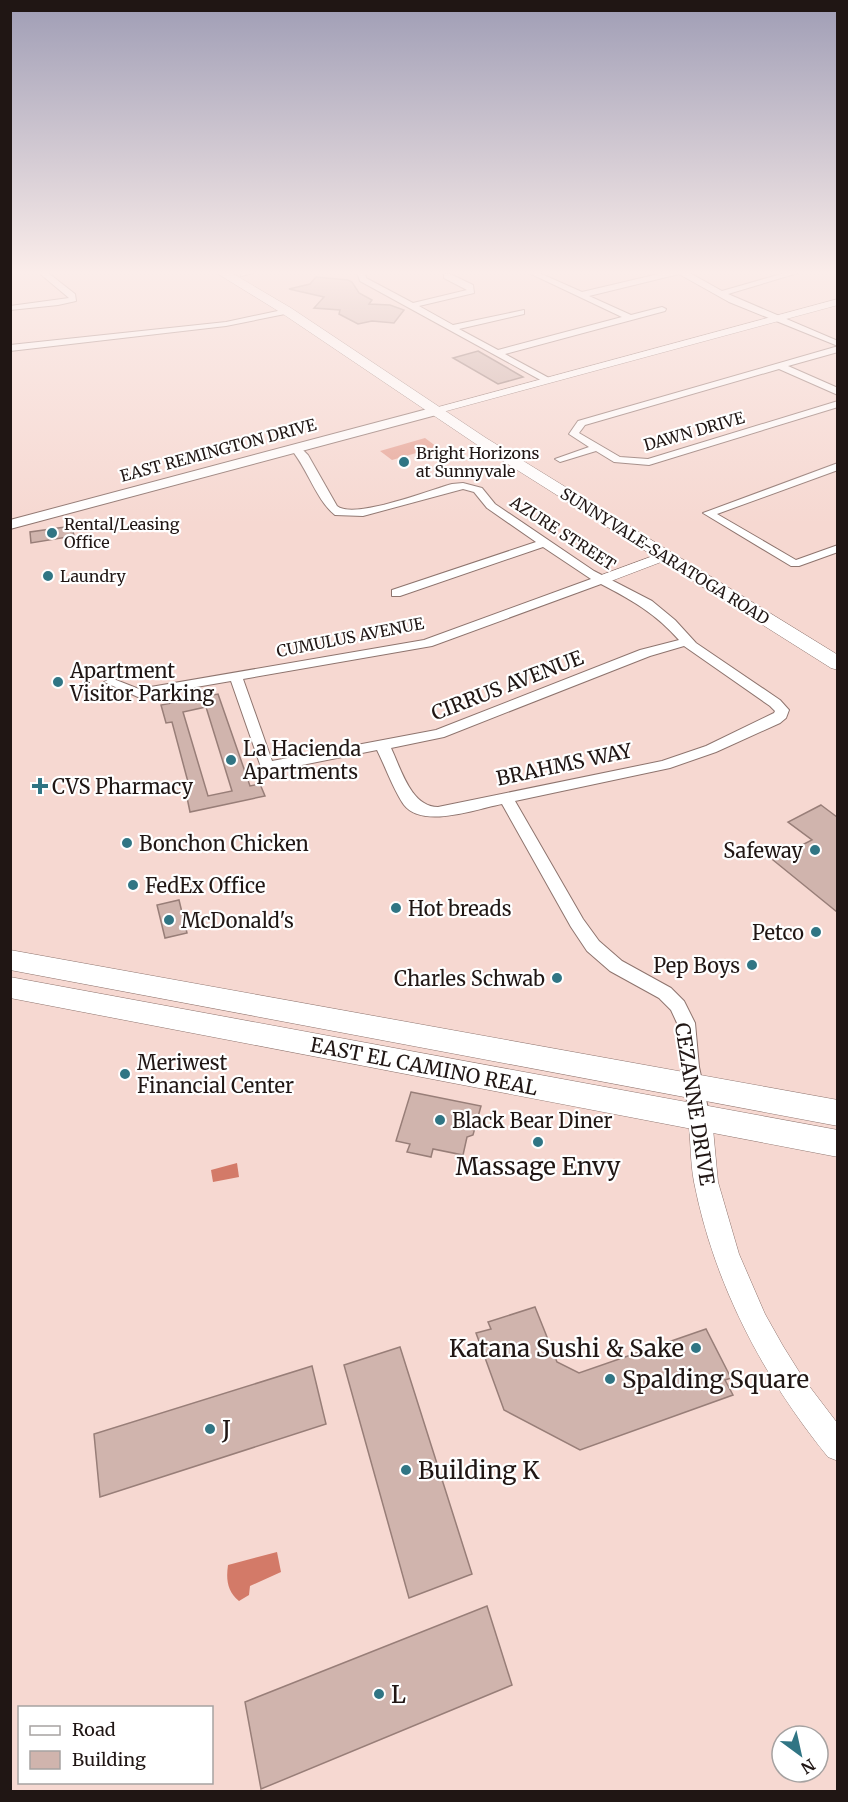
<svg xmlns="http://www.w3.org/2000/svg" width="848" height="1802" viewBox="0 0 848 1802" font-family="Merriweather,serif">
<style>
.green{fill:#e6a496}
.water{fill:#d37a68}
.building{fill:#d0b4ad;stroke:#987e78;stroke-width:1.5;fill-rule:evenodd}
.lines{fill:none;stroke-linecap:round;stroke-linejoin:round}
.minor-casing{stroke:#8e746e;stroke-width:2}
.tertiary-casing{stroke:#8e746e;stroke-width:1}
.secondary-casing{stroke:#8e746e;stroke-width:2}
.primary-casing{stroke:#8e746e;stroke-width:1}
.minor{fill:#fff;fill-rule:evenodd}
.tertiary{fill:#fff;fill-rule:evenodd}
.secondary{fill:#fff;fill-rule:evenodd}
.primary{fill:#fff;fill-rule:evenodd}
.poi-dot{fill:#307584;stroke:#fff;stroke-width:2}
.labels{text-anchor:middle;dominant-baseline:central;stroke-width:4.5;stroke-linejoin:round;paint-order:stroke}
.far-street-label{font-size:16px;fill:#201614;stroke:#fff}
.far-poi-label{font-size:16px;fill:#201614;stroke:#fff;text-anchor:start}
.poi-label{font-size:20px;fill:#201614;stroke:#fff;text-anchor:start}
.street-label{font-size:20px;fill:#201614;stroke:#fff}
.near-poi-label{font-size:24px;fill:#201614;stroke:#fff;text-anchor:start}
</style>
<rect width="100%" height="100%" fill="#f6d8d1"/>
<polygon class="green" points="425,438 437,447 392,460 380,451"/>
<g class="water">
<polygon points="237,1163 239,1177 213,1182 211,1170"/>
<path d="M277,1552L281,1572L250,1586L249,1595L239,1601C227,1591 226,1579 228,1565Z"/>
</g>
<g class="building">
<polygon points="316,277 348,280 352,282 359,293 372,300 369,304 390,305 404,310 394,323 372,321 358,324 339,314 340,310 314,308 324,297 289,289 310,284"/>
<polygon points="478,351 523,377 498,384 453,358"/>
<polygon points="72,526 74,536 31,543 30,532"/>
<path d="M218,694L250,786L260,784L265,796L190,812L184,783L188,782L172,722L166,723L161,705ZM206,707L232,791L208,796L183,712Z"/>
<polygon points="821,805 837,817 837,912 773,860 812,840 788,822"/>
<polygon points="179,900 187,933 165,938 157,905"/>
<polygon points="411,1092 481,1106 473,1135 467,1137 463,1155 433,1149 431,1157 407,1152 410,1144 396,1141"/>
<polygon points="535,1307 557,1362 579,1373 706,1329 731,1378 725,1380 733,1395 580,1450 504,1410 476,1333 491,1329 488,1322"/>
<polygon points="400,1347 472,1574 409,1598 344,1365"/>
<polygon points="312,1366 326,1424 100,1497 94,1434"/>
<polygon points="487,1606 512,1685 261,1789 245,1702"/>
</g>
<g class="lines">
<defs>
<g id="minor">
<polygon points="38,272 47,272 75,294 76,301 58,305 10,310 10,306 69,298"/>
<polygon points="241,272 257,272 241,276"/>
<polygon points="357,272 365,272 366,278 413,303 467,290 444,278 444,274 450,274 473,285 474,293 419,306 453,325 524,310 524,314 459,329 498,350 622,317 527,272 537,272 582,292 667,272 688,272 722,291 788,272 801,272 728,294 838,341 838,346 729,302 679,274 589,296 631,315 662,307 666,309 665,311 505,354 549,378 551,380 546,383 360,281"/>
<polygon points="287,309 290,309 290,313 226,326 10,351 10,345 226,322"/>
<polygon points="835,347 838,347 838,352 788,366 838,388 838,395 779,369 585,425 579,433 620,457 648,459 838,401 838,407 649,465 614,462 596,451 560,462 555,459 589,447 569,434 578,421"/>
<path d="M291,446H299L308,455L337,506C354,520 430,490 452,484L463,483L482,488L495,504L594,571L652,601L675,620L696,643L780,700L789,710L786,718L780,723L716,752L670,768L515,801L583,919L599,941L622,961L671,988L684,1001L695,1023L699,1067L710,1118L707,1124L700,1126L693,1124L690,1118L681,1067L677,1023L671,1010L659,998L610,971L587,951L571,927L502,804C476,809 423,829 404,805C393,789 386,768 377,750L267,772L262,770L231,681L138,697L104,682L111,678L139,689L424,640L591,579L543,547L400,596H392V590L536,542L487,508L474,492L463,489L363,516L335,515C316,500 307,467 290,448ZM601,584C632,600 655,613 679,640L640,650L436,730L272,761L243,679L432,646ZM684,646L770,706L775,711L774,713L706,746L662,761L438,807C411,807 401,769 391,748L444,737L650,656Z"/>
<polygon points="838,463 838,470 717,514 796,560 838,545 838,552 799,566 791,566 703,513"/>
</g>
<g id="tertiary">
<polygon points="838,299 838,305 439,413 435,414 429,411 431,409"/>
<polygon points="664,552 671,556 669,559 606,583 601,584 594,580 596,577"/>
<path d="M700,1108L708,1111L712,1118L718,1182L739,1254L765,1314L783,1346L803,1378L838,1424V1461L828,1457C763,1377 714,1284 694,1182C690,1161 691,1139 688,1118L692,1111Z"/>
</g>
<polygon id="secondary" points="435,407 441,411 440,414 10,529 10,520"/>
<g id="primary">
<polygon points="215,272 230,272 291,308 486,438 838,655 838,670 831,668 476,444 283,314"/>
<polygon points="10,950 838,1100 838,1126 10,970"/>
<polygon points="10,977 838,1130 838,1157 10,998"/>
</g>
</defs>
<use href="#minor" class="minor-casing"/>
<use href="#tertiary" class="tertiary-casing"/>
<use href="#secondary" class="secondary-casing"/>
<use href="#primary" class="primary-casing"/>
<use href="#minor" class="minor"/>
<use href="#tertiary" class="tertiary"/>
<use href="#secondary" class="secondary"/>
<use href="#primary" class="primary"/>
</g>
<linearGradient id="sky" x2="0" y2="1"><stop stop-color="#9f9db5"/><stop offset="0.52" stop-color="#fbedea"/><stop offset="1" stop-color="#fbedea" stop-opacity="0"/></linearGradient>
<rect width="848" height="524" fill="url(#sky)"/>
<g class="poi-dot">
<circle cx="404" cy="462" r="6"/>
<circle cx="52" cy="533" r="6"/>
<circle cx="48" cy="576" r="6"/>
<circle cx="58" cy="682" r="6"/>
<circle cx="231" cy="760" r="6"/>
<path d="M37 777h6v6h6v6h-6v6h-6v-6h-6v-6h6z"/>
<circle cx="127" cy="843" r="6"/>
<circle cx="815" cy="850" r="6"/>
<circle cx="133" cy="885" r="6"/>
<circle cx="396" cy="908" r="6"/>
<circle cx="169" cy="920" r="6"/>
<circle cx="816" cy="932" r="6"/>
<circle cx="752" cy="965" r="6"/>
<circle cx="557" cy="978" r="6"/>
<circle cx="125" cy="1074" r="6"/>
<circle cx="440" cy="1120" r="6"/>
<circle cx="538" cy="1142" r="6"/>
<circle cx="696" cy="1348" r="6"/>
<circle cx="610" cy="1379" r="6"/>
<circle cx="210" cy="1429" r="6"/>
<circle cx="406" cy="1470" r="6"/>
<circle cx="379" cy="1694" r="6"/>
</g>
<g class="labels">
<g class="far-street-label">
<text transform="translate(694 431) rotate(-16)">DAWN DRIVE</text>
<text transform="translate(218 450) rotate(-15)">EAST REMINGTON DRIVE</text>
<text transform="translate(563 533) rotate(33)">AZURE STREET</text>
<text transform="translate(665 556) rotate(32)">SUNNYVALE-SARATOGA ROAD</text>
<text transform="translate(350 637) rotate(-11)">CUMULUS AVENUE</text>
</g>
<g class="far-poi-label">
<text x="416" y="453">Bright Horizons<tspan x="416" dy="18">at Sunnyvale</tspan></text>
<text x="64" y="524">Rental/Leasing<tspan x="64" dy="18">Office</tspan></text>
<text x="60" y="576">Laundry</text>
</g>
<g class="poi-label">
<text x="70" y="670">Apartment<tspan x="70" dy="23">Visitor Parking</tspan></text>
<text x="243" y="748">La Hacienda<tspan x="243" dy="23">Apartments</tspan></text>
<text x="52" y="786">CVS Pharmacy</text>
<text x="139" y="843">Bonchon Chicken</text>
<text x="803" y="850" text-anchor="end">Safeway</text>
<text x="145" y="885">FedEx Office</text>
<text x="408" y="908">Hot breads</text>
<text x="181" y="920">McDonald's</text>
<text x="804" y="932" text-anchor="end">Petco</text>
<text x="740" y="965" text-anchor="end">Pep Boys</text>
<text x="545" y="978" text-anchor="end">Charles Schwab</text>
<text x="137" y="1062">Meriwest<tspan x="137" dy="23">Financial Center</tspan></text>
<text x="452" y="1120">Black Bear Diner</text>
</g>
<g class="street-label">
<text transform="translate(507 685) rotate(-21)">CIRRUS AVENUE</text>
<text transform="translate(564 764) rotate(-12)">BRAHMS WAY</text>
<text transform="translate(424 1066) rotate(11)">EAST EL CAMINO REAL</text>
<text transform="translate(695 1104) rotate(81)">CEZANNE DRIVE</text>
</g>
<g class="near-poi-label">
<text x="538" y="1166" text-anchor="middle">Massage Envy</text>
<text x="684" y="1348" text-anchor="end">Katana Sushi &amp; Sake</text>
<text x="622" y="1379">Spalding Square</text>
<text x="222" y="1429">J</text>
<text x="418" y="1470">Building K</text>
<text x="391" y="1694">L</text>
</g>
</g>
<rect width="848" height="1802" fill="none" stroke="#201614" stroke-width="24"/>
<rect x="18" y="1706" width="195" height="78" fill="#ffffff" stroke="#a6a2a1" stroke-width="1.5"/>
<rect x="30" y="1726" width="30" height="9" fill="#ffffff" stroke="#a6a2a1" stroke-width="1.5"/>
<text x="72" y="1736" font-size="18" fill="#201614">Road</text>
<rect x="30" y="1751" width="30" height="18" fill="#d0b4ad" stroke="#a6a2a1" stroke-width="1.5"/>
<text x="72" y="1766" font-size="18" fill="#201614">Building</text>
<g transform="translate(800 1754) rotate(147)"><circle r="28" fill="#ffffff" stroke="#a6a2a1" stroke-width="1.5"/>
<path d="M0-4.5L10 22L0 15L-10 22Z" fill="#307584"/>
<text y="-9" font-size="16" font-weight="bold" text-anchor="middle" fill="#201614">N</text>
</g>
</svg>
